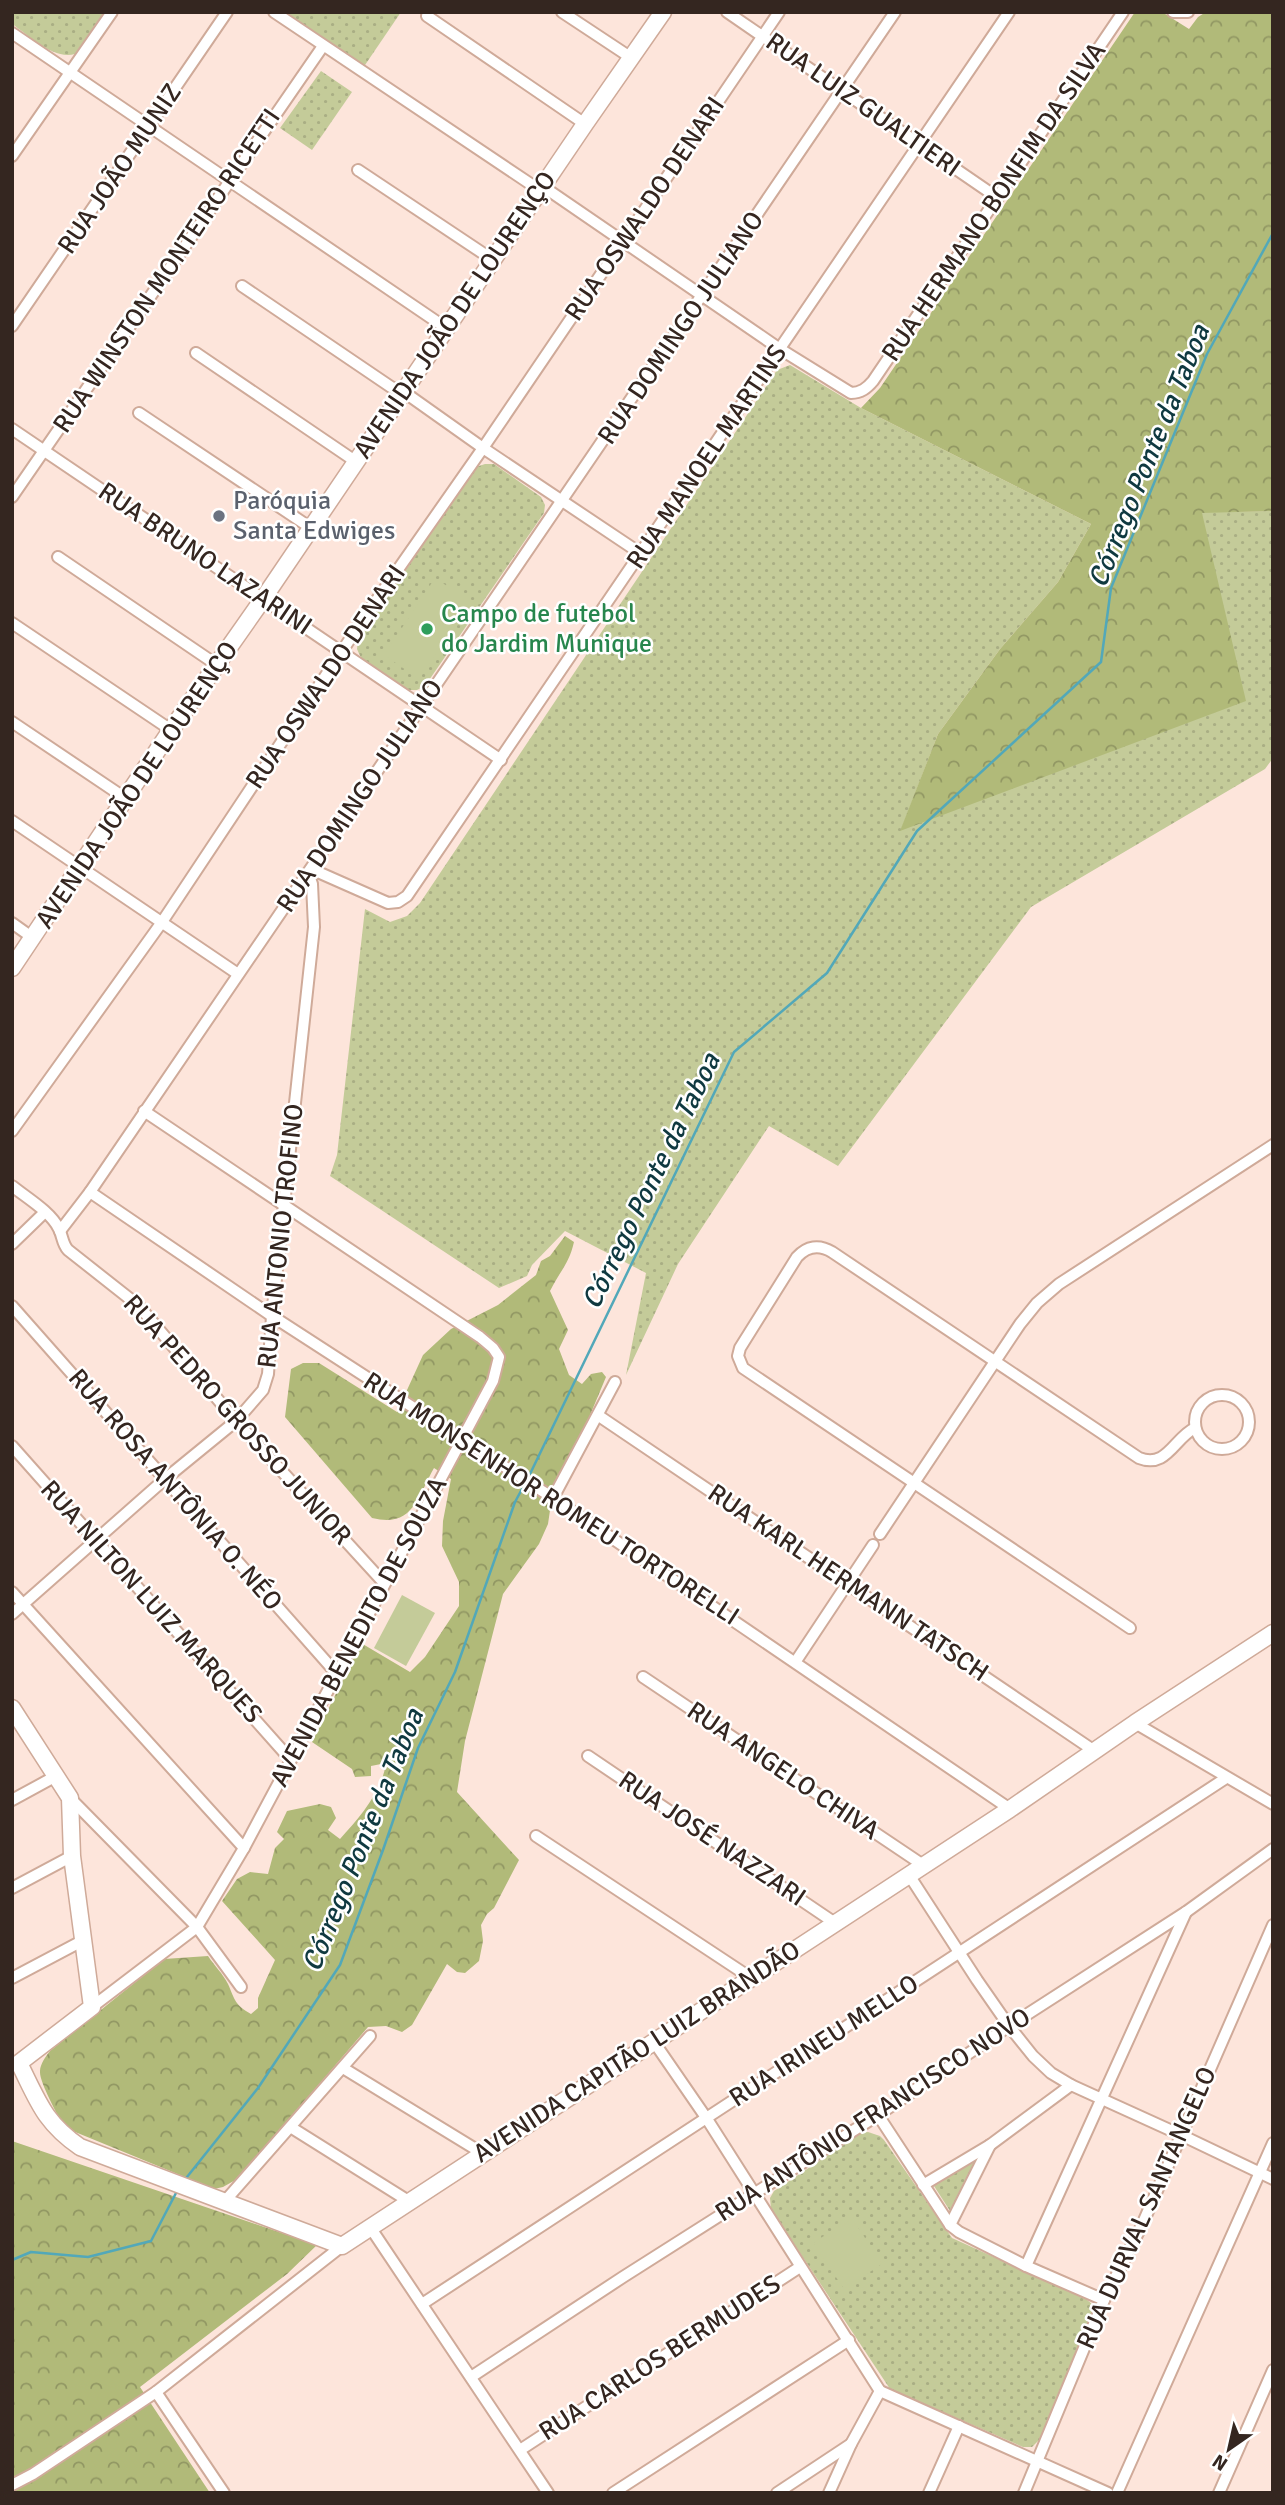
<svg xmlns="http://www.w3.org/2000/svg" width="1285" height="2505" viewBox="0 0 1285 2505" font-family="Signika,sans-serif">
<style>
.grass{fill:url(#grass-dots)}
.forest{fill:url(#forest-crowns)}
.pitch{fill:#c4cb99}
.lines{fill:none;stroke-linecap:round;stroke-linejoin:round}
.stream{stroke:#52a8b9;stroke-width:2.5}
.street-casing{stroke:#cfaa99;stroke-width:14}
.secondary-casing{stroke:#cfaa99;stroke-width:19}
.street{stroke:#fff;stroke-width:10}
.secondary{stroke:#fff;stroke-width:16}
.worship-dot{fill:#6b7280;stroke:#fff;stroke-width:2.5}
.leisure-dot{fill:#2e9e5b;stroke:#fff;stroke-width:2.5}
.labels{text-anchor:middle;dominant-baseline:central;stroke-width:5;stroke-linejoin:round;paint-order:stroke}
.street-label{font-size:26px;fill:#342620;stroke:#fff}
.worship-label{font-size:26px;fill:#5b616d;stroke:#fff;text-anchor:start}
.leisure-label{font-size:26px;fill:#27864d;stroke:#fff;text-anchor:start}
.water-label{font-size:28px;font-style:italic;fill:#0f3940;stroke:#fff}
</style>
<defs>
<pattern id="grass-dots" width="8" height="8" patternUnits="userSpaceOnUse" patternTransform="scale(1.75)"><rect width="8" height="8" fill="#c4cb99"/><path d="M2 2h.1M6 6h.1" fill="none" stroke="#a9ae84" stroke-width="1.8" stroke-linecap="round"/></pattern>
<pattern id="forest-crowns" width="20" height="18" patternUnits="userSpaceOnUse" patternTransform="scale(1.75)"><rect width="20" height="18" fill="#b1ba79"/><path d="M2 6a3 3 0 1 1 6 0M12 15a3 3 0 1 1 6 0" fill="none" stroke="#919763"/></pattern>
</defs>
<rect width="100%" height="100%" fill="#fde5db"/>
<g class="grass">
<path d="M12,12H104L75,54C53,60 30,36 12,24Z"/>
<polygon points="283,12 401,12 363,68"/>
<polygon points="321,71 352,92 312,150 280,128"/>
<polygon points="790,365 861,408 1091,524 1058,582 1000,649 938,734 901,830 1202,512 1273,511 1273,758 1265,769 1031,907 838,1166 769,1126 678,1264 626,1375 646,1273 565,1231 532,1265 527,1276 499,1288 330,1176 337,1155 365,909 390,922 407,916 420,903 777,370"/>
<polygon points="485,464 494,464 541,497 545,505 544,513 425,686 417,690 408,690 361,658 357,649 358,640 476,467"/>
<polygon points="868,2132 880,2136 884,2140 952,2238 1086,2299 1092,2304 1094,2317 1041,2438 1032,2447 1023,2447 890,2389 771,2209 770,2198 774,2191 861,2133"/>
<polygon points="976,2159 978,2160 952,2214 934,2186"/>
</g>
<g class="forest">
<polygon points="1135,12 1162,12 1189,29 1198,17 1206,12 1273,12 1273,511 1202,513 1246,701 900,831 938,734 1000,649 1058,582 1091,524 861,408 880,388"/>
<path d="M565,1236L574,1242C569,1264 560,1271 550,1291L568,1330L559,1349L569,1375L582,1384L591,1374L602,1372L606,1377L588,1420L554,1483L548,1524L539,1544L503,1594L465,1741L457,1792L519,1860L494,1908L487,1914L481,1925L483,1941L479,1961L465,1973L457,1972L447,1964L412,2025L402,2032L386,2026L368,2027L239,2178L223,2187L214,2189L63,2127C58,2114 39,2082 40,2071C40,2064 46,2056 50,2051L164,1959L208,1956C214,1965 223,1974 228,1984C235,2000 235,2005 251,2014L258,2008V1998L275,1960L222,1901L237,1879L250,1872L268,1874L275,1848L284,1839L277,1832L287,1811L320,1804L331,1807L336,1818L328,1830L340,1839C359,1818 382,1792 386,1763L371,1766V1776L355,1777L352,1769L312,1742L361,1643L410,1672L425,1657L459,1606V1582L442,1546L443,1521L451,1479L434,1468C417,1498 413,1528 372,1518L285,1417L291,1369L303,1363H319L397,1412L423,1355L451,1329L498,1305L536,1275L541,1261L550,1256Z"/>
<polygon points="12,2141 317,2245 287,2274 140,2387 210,2493 12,2493"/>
</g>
<g class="pitch">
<polygon points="435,578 471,602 419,679 384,655"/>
<polygon points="402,1595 435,1613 406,1666 374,1648"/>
<polygon points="852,2218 882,2264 844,2289 813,2243"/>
</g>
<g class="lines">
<g class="stream">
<polyline points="530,1474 734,1052 827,973 917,831 1101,662 1111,588 1207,354 1273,233"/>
<polyline points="187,2177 258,2088 340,1965 383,1850 418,1748 455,1672 515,1502 522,1489"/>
<polyline points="12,2260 31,2252 88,2257 151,2241 176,2193"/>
</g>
<defs>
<g id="street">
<path d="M274,12L532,185L551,192L780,349L851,393C861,393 867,388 873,381L1123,12"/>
<polyline points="562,12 630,57"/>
<polyline points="727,12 998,198"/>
<polyline points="1173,12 1188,12"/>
<polyline points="427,16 585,124"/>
<polyline points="12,33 446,328"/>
<polyline points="12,156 112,12"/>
<polyline points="358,170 493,260"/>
<polyline points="242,286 391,387 404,392 483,448 640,553"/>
<polyline points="12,326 227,12"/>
<polyline points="196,353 355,461"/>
<polyline points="139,413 311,528"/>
<polyline points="12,429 501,760"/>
<polyline points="12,497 323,46"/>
<polyline points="58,557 217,665"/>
<polyline points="12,623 171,730"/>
<polyline points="12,722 125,798"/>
<polyline points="12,821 238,974"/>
<polyline points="311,869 388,903 398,902 407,896 1009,12"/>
<polyline points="12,923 33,938"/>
<polyline points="12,1131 162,922 362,621 483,448 779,12"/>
<path d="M12,1186C27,1198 51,1212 59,1229C63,1237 62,1243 68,1250L139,1306L236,1421L384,1583"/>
<polyline points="90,1192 272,1316 553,1498 1010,1809"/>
<polyline points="60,1231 90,1192 895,12"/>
<polyline points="12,1244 44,1213"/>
<polyline points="12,1306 337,1674"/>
<circle cx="1222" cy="1422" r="27"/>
<polyline points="599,1416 1096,1752"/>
<polyline points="12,1446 290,1759"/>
<polyline points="553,1498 615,1382"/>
<polyline points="880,1534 1020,1324 1037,1303 1059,1284 1273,1145"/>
<polyline points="12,1592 244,1848"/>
<polyline points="12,1614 165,1479 236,1421 263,1390 268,1374 272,1316 314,927 312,884 308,873"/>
<path d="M1130,1628L743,1368L738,1356L740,1348L797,1257C807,1246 819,1244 832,1252L1139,1458C1167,1469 1174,1438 1195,1428"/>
<polyline points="796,1661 873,1545"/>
<polyline points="643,1677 923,1865"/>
<polyline points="1135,1723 1273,1804"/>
<polyline points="588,1756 835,1923"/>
<polyline points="70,1798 197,1927 241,1987"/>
<polyline points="12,1800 56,1776"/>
<polyline points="536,1836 751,1978"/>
<polyline points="909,1875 977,1980 1009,2026 1033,2056 1051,2073 1071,2085 1181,2135 1273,2179"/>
<polyline points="12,1888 72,1856"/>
<polyline points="12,1978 82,1941"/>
<polyline points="92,2007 197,1927 244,1848 493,1381 499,1357 493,1348 480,1337 144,1111"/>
<polyline points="654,2042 707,2119 880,2391 1108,2493"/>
<polyline points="343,2068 482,2153"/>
<polyline points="878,2115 950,2225 959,2232 1026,2266 1104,2300"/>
<polyline points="292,2128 410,2202"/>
<polyline points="923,2185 990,2145 1071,2085"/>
<polyline points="225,2201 370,2036"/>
<polyline points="950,2225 990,2145"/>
<polyline points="370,2227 548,2493"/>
<polyline points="1026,2266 1186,1912"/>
<polyline points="422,2304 1226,1778"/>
<polyline points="471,2377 623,2277 878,2115 1009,2026 1186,1912 1273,1849"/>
<polyline points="156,2392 224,2493"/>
<polyline points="520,2450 800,2267"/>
<polyline points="12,2485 33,2474 156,2392 342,2246"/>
<polyline points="613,2493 849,2340"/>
<polyline points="777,2493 851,2444"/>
<polyline points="829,2493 851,2444 880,2391"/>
<polyline points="929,2493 959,2426"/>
<polyline points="1024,2493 1104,2300 1142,2225 1273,1925"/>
<polyline points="1117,2493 1273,2143"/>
<polyline points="1219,2493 1273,2370"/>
</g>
<g id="secondary">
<polyline points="12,968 171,730 263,599 585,124 663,12"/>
<path d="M12,1708L70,1798L72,1856L92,2007L19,2063C38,2101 44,2122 80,2147L342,2246L1010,1809L1135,1723L1273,1633"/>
</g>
</defs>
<use href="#street" class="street-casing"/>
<use href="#secondary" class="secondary-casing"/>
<use href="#street" class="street"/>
<use href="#secondary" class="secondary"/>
</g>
<circle class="worship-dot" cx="219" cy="516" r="7"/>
<circle class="leisure-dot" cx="427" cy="629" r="7"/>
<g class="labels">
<g class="street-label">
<text transform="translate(863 105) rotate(35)">RUA LUIZ GUALTIERI</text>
<text transform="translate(120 169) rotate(-56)">RUA JOÃO MUNIZ</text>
<text transform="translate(994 202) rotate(-56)">RUA HERMANO BONFIM DA SILVA</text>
<text transform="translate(645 209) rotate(-56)">RUA OSWALDO DENARI</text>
<text transform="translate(167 271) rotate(-56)">RUA WINSTON MONTEIRO RICETTI</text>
<text transform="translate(455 315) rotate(-56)">AVENIDA JOÃO DE LOURENÇO</text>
<text transform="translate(681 328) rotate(-56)">RUA DOMINGO JULIANO</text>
<text transform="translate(707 457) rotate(-56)">RUA MANOEL MARTINS</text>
<text transform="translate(205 559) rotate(34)">RUA BRUNO LAZARINI</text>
<text transform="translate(326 677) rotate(-56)">RUA OSWALDO DENARI</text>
<text transform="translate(137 785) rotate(-56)">AVENIDA JOÃO DE LOURENÇO</text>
<text transform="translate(360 796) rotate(-56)">RUA DOMINGO JULIANO</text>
<text transform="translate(281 1236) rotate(-84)">RUA ANTONIO TROFINO</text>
<text transform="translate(237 1420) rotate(48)">RUA PEDRO GROSSO JUNIOR</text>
<text transform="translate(175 1490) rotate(49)">RUA ROSA ANTÔNIA O. NÉO</text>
<text transform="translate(551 1499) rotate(33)">RUA MONSENHOR ROMEU TORTORELLI</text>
<text transform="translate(848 1583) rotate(34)">RUA KARL HERMANN TATSCH</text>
<text transform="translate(151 1602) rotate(48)">RUA NILTON LUIZ MARQUES</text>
<text transform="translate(359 1632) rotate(-62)">AVENIDA BENEDITO DE SOUZA</text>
<text transform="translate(783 1771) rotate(34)">RUA ANGELO CHIVA</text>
<text transform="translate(712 1839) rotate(34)">RUA JOSÉ NAZZARI</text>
<text transform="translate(824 2041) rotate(-33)">RUA IRINEU MELLO</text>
<text transform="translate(637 2052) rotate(-33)">AVENIDA CAPITÃO LUIZ BRANDÃO</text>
<text transform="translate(873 2115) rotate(-33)">RUA ANTÔNIO FRANCISCO NOVO</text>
<text transform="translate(1147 2208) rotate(-66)">RUA DURVAL SANTANGELO</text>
<text transform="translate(660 2358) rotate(-33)">RUA CARLOS BERMUDES</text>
</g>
<g class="worship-label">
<text x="233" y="501">Paróquia<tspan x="233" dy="30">Santa Edwiges</tspan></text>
</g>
<g class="leisure-label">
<text x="441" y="614">Campo de futebol<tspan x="441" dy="30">do Jardim Munique</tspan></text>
</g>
<g class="water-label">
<text transform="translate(1149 456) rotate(-68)">Córrego Ponte da Taboa</text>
<text transform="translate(651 1181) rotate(-64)">Córrego Ponte da Taboa</text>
<text transform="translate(363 1840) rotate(-68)">Córrego Ponte da Taboa</text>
</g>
</g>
<rect width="1285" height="2505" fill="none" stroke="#342620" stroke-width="28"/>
<g transform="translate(1229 2449) rotate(214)" stroke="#ffffff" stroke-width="5" paint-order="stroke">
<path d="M0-5L12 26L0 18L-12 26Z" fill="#342620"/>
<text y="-10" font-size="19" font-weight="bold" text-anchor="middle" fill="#342620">N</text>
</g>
</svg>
